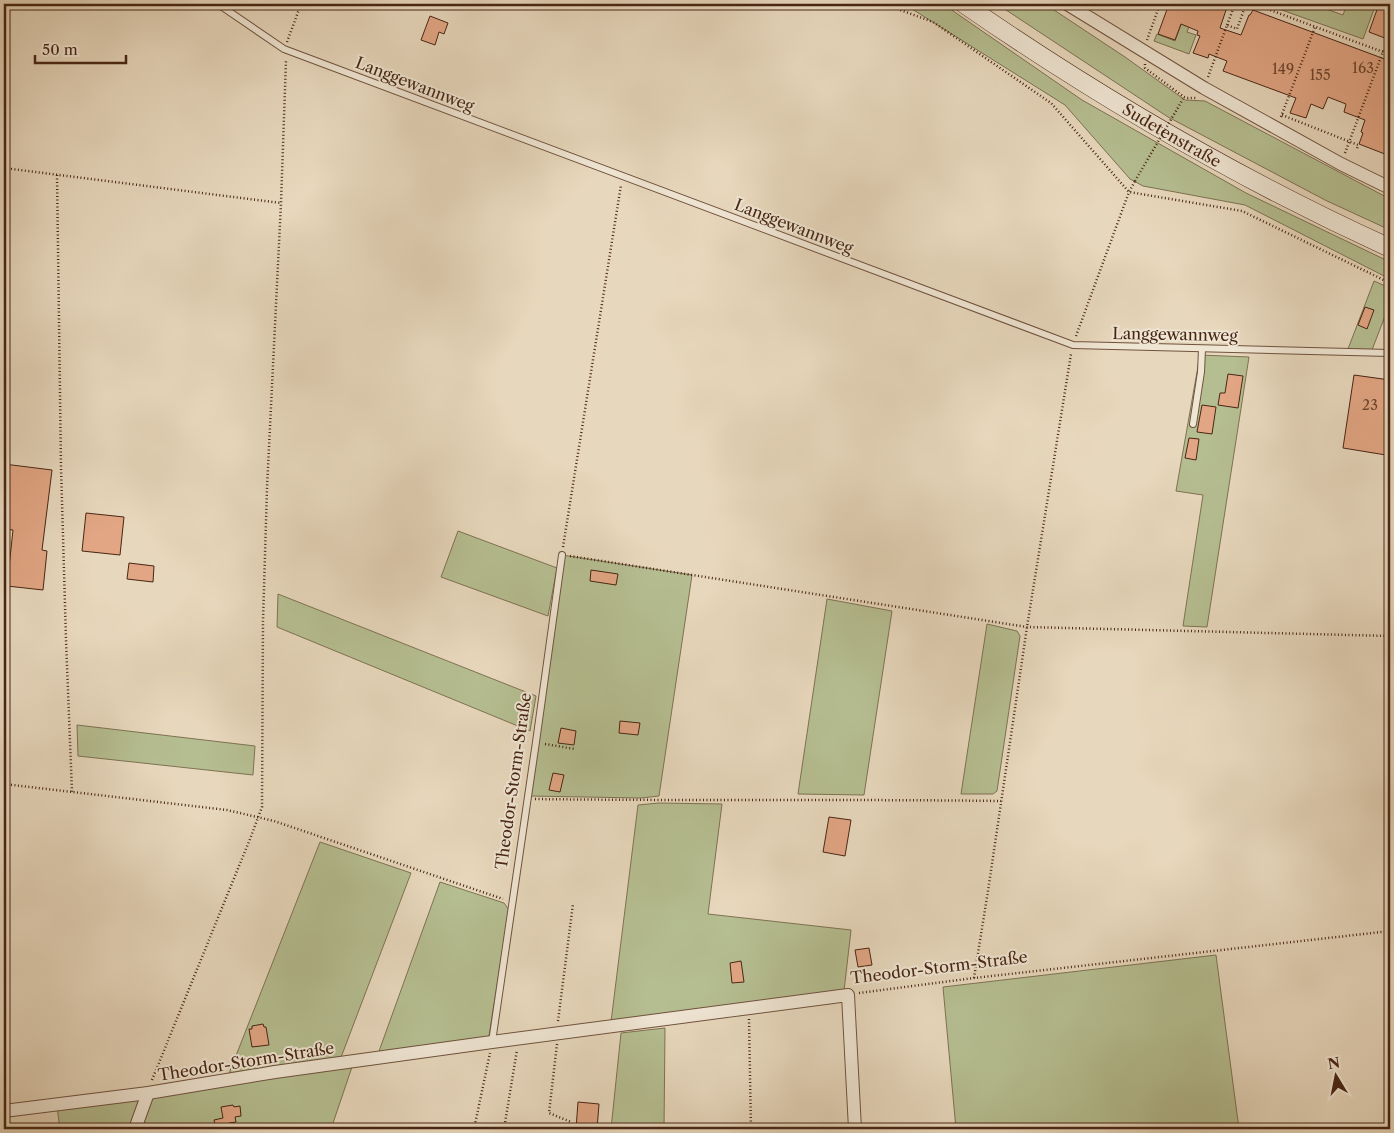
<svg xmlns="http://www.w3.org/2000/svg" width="1394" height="1133" viewBox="0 0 1394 1133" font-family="'Libre Caslon Text',serif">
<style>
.green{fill:#b5be91;stroke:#7e7252}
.building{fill:#e2a684;stroke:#482614}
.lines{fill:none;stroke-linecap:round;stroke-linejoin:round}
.service-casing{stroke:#70523e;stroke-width:8}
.minor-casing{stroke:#70523e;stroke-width:14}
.secondary-casing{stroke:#482614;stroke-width:19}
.path{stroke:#482614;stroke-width:2.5;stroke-dasharray:1 2.5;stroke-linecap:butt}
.service{stroke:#efe5d3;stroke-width:6}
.minor{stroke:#efe5d3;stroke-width:12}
.secondary{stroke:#efe5d3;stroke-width:18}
.path-bridge{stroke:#482614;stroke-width:2.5;stroke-dasharray:1 2.5;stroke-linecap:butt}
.labels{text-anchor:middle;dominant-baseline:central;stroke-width:4;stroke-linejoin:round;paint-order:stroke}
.number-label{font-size:14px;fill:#6e4630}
.street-label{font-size:16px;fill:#482614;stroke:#efe5d3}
</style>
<rect width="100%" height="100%" fill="#e7d7bc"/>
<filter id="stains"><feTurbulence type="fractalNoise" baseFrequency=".004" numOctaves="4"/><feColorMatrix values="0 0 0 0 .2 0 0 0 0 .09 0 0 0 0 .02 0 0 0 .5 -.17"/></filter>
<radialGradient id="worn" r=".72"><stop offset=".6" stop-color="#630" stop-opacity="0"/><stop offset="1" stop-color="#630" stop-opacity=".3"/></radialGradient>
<g class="green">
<polygon points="904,4 943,4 1082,100 1246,193 1390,262 1390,279 1245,205 1143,186 1130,179 1065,105"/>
<polygon points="997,4 1045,4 1125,57 1185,100 1205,101 1390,199 1390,230 1325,200 1168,117"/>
<polygon points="1182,4 1198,4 1207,7 1193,17 1187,32 1196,35 1189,54 1154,41 1157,34 1175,41 1185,14 1180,11"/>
<polygon points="1265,4 1312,4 1343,15 1347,4 1376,4 1363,39"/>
<polygon points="1374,281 1390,288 1390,303 1372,350 1348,349"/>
<polygon points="1200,355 1249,357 1207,627 1183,626 1203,495 1176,491"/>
<polygon points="458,531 557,568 548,616 441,577"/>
<polygon points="562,555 692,575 659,796 641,798 530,796"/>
<polygon points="278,594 536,696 530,731 277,627"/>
<polygon points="827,599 892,611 864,795 798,794"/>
<polygon points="987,624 1017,631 1020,636 997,791 993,794 961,794"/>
<polygon points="77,725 255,746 253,775 78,756"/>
<polygon points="659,803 722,804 708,914 851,930 844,991 611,1022 638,805"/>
<polygon points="320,842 411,873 340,1060 228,1076"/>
<polygon points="440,882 504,903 509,910 489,1036 484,1040 378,1054"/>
<polygon points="1216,955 1239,1129 956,1129 943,987"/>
<polygon points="665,1028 664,1129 611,1129 621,1033"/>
<polygon points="352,1067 331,1129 60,1129 57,1107"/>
</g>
<g class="building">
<polygon points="1169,4 1228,4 1220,28 1241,35 1249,15 1250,15 1253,10 1390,61 1390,104 1387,112 1390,113 1390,156 1359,144 1363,133 1361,132 1365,120 1344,112 1346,104 1328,97 1323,109 1311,104 1306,118 1290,113 1296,98 1223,71 1227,61 1209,54 1208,58 1193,53 1200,36 1197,35 1198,31 1181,24 1175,40 1158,34"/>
<polygon points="1379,4 1390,4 1390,40 1369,32"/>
<polygon points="430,16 448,23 444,34 439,32 435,45 421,40"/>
<polygon points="1365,307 1374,310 1367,329 1358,325"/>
<polygon points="1228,374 1243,376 1238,408 1218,405 1220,393 1225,393"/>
<polygon points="1354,375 1390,380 1390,430 1386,455 1343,448"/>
<polygon points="1202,405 1216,407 1212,434 1197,432"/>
<polygon points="1189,438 1199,439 1196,460 1185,458"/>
<polygon points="4,464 52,470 42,550 47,551 43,590 7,586 13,530 4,529"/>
<polygon points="86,513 124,517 120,555 82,551"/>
<polygon points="129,563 154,566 153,582 127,579"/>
<polygon points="591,570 618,574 616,585 590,581"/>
<polygon points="620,721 640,723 638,735 619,733"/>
<polygon points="561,728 576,731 574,745 558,743"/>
<polygon points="553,773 564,775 560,792 549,790"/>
<polygon points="829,817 851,820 845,856 823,852"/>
<polygon points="869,948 872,965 858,967 855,950"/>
<polygon points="741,961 744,982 732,983 730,963"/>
<polygon points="263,1024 264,1027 266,1027 269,1045 252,1047 249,1029 252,1029 252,1026"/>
<polygon points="578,1102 599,1104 597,1129 576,1129"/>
<polygon points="233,1105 234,1107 240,1106 241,1116 235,1117 236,1122 229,1123 230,1129 216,1129 214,1120 223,1118 221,1107"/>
</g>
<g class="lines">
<defs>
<g id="service">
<polyline points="218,4 284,49 1073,345 1390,353"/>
<polyline points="1193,424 1201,372 1202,349"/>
<polyline points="492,1042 536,742 562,555"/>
</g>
<g id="minor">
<polyline points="1067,4 1204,88 1341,164 1390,188"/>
<polyline points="4,1111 148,1093 275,1072 492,1042 848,995 855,1129"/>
<polyline points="135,1129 148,1093"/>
</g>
<g id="secondary">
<path id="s1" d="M964,4C1097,96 1243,181 1390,248"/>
</g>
</defs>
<use href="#service" class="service-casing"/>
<use href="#minor" class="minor-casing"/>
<use href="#secondary" class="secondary-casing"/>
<g class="path">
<polyline points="884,4 933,22 1051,103 1129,192 1242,211 1390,283"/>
<polyline points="1254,4 1383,52"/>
<polyline points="1227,25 1235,4"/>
<polyline points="1147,40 1160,4"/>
<polyline points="287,42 301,4"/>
<polyline points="1145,64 1145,68 1184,97 1188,98 1196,98"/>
<polyline points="1208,77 1227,25 1237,29 1246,4"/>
<polyline points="1282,115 1358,145 1357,149"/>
<polyline points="1281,117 1315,27"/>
<polyline points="1345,153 1384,49 1390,51"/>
<polyline points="4,168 281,203"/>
<polyline points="57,175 61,467 66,640 72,792"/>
<polyline points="1076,336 1129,192 1135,181"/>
<polyline points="563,547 621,185"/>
<polyline points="570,556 1027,627 1390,636"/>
<polyline points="545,744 575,749"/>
<polyline points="4,784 227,810 274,821 503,899"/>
<path d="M535,799C690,801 846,799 1001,801"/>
<polyline points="974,978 988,891 1027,627 1071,354"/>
<polyline points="859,993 974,978 1390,931"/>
<polyline points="749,1019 751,1129"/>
<polyline points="558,1021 573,904"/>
<polyline points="557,1044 549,1113 571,1122 570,1129"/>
<polyline points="152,1080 250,839 262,807 263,621 267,488 281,203 286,60"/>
<polyline points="474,1129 490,1053"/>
<polyline points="504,1129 517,1050"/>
</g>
<use href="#service" class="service"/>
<use href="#minor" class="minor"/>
<use href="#secondary" class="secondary"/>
<polyline class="path-bridge" points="1135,181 1183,99"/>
</g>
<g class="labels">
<g class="number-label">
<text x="1363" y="68">163</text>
<text x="1283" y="69">149</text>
<text x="1320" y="75">155</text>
<text x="1370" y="405">23</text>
</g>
<g class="street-label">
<text transform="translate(415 84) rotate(21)">Langgewannweg</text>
<text stroke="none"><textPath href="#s1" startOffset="246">Sudetenstraße</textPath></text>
<text transform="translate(794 226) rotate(21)">Langgewannweg</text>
<text transform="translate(1175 334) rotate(1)">Langgewannweg</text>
<text transform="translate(513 781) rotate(-82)">Theodor-Storm-Straße</text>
<text transform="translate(939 967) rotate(-7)">Theodor-Storm-Straße</text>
<text transform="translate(246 1061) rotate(-9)">Theodor-Storm-Straße</text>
</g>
</g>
<rect width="1394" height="1133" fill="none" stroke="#e7d7bc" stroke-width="20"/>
<rect x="5" y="5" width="1384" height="1123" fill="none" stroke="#482614" stroke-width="2.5"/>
<rect x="10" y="10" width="1374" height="1113" fill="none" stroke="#482614"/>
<g transform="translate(1336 1076) rotate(350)" stroke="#efe5d3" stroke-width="4" paint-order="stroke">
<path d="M0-4L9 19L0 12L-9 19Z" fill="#482614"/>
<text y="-8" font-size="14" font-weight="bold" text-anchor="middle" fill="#482614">N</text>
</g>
<path d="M35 55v8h91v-8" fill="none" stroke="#482614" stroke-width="2.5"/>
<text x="42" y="55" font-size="15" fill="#482614" stroke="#efe5d3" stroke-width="4" paint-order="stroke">50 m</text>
<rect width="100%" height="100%" filter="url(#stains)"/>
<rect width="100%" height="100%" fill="url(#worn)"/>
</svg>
